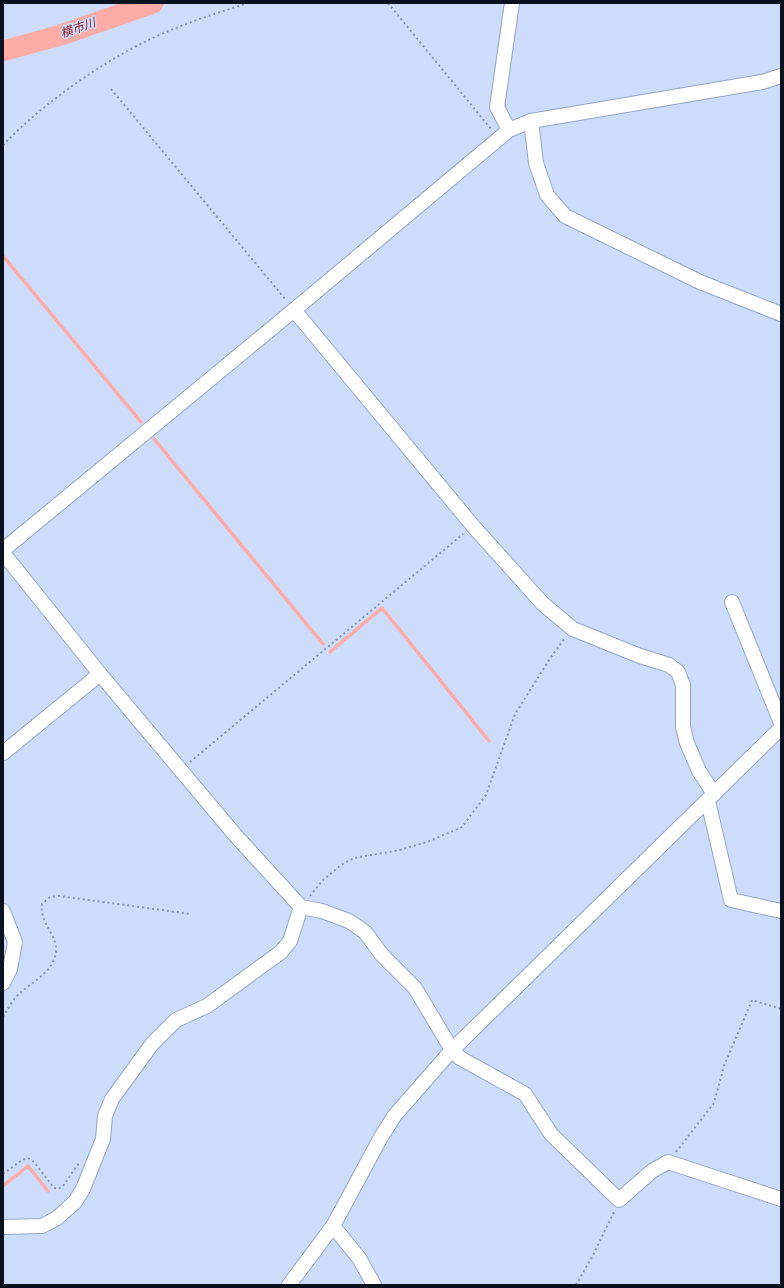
<svg xmlns="http://www.w3.org/2000/svg" width="784" height="1288" viewBox="0 0 784 1288" font-family="'Times New Roman','Noto Sans JP',serif">
<style>
.lines{fill:none;stroke-linecap:round;stroke-linejoin:round}
.stream{stroke:#ffaba6;stroke-width:3.5}
.river{stroke:#ffaba6;stroke-width:21}
.minor-casing{stroke:#92a5c9;stroke-width:16}
.path{stroke:#8a96af;stroke-width:2;stroke-dasharray:2 3;stroke-linecap:butt}
.minor{stroke:#fff;stroke-width:14}
.labels{text-anchor:middle;dominant-baseline:central;stroke-width:3;stroke-linejoin:round;paint-order:stroke}
.water-label{font-size:12px;font-style:italic;fill:#90141f;stroke:#cddcfb}
</style>
<rect width="100%" height="100%" fill="#cddcfb"/>
<g class="lines">
<g class="stream">
<polyline points="3,256 141,422"/>
<polyline points="154,439 323,644"/>
<polyline points="330,652 382,608 489,741"/>
<polyline points="3,1186 28,1166 48,1191"/>
</g>
<polyline class="river" points="3,51 61,35 153,3"/>
<defs>
<g id="minor">
<polyline points="531,121 536,163 547,195 565,216 700,282 781,314"/>
<polyline points="509,130 497,107 512,3"/>
<polyline points="294,310 473,526 543,604 573,629 640,656 669,665 678,672 683,685 683,727 687,743 699,771 714,794"/>
<polyline points="3,550 294,310 509,130 531,121 762,82 781,76"/>
<polyline points="3,553 100,674 236,836 301,907 322,911 349,921 365,932 382,955 415,988 452,1050 460,1058 525,1094 551,1134 619,1200 652,1171 668,1162 781,1199"/>
<polyline points="732,602 781,723"/>
<polyline points="3,753 100,674"/>
<polyline points="708,801 731,900 781,911"/>
<polyline points="3,911 15,942 10,969 3,983"/>
<polyline points="333,1226 359,1258 374,1285"/>
<polyline points="3,1227 42,1226 57,1218 75,1202 83,1189 103,1139 105,1116 112,1099 152,1044 176,1020 207,1006 281,952 290,941 301,907"/>
<polyline points="289,1285 333,1226 381,1137 395,1115 452,1050 781,728"/>
</g>
</defs>
<use href="#minor" class="minor-casing"/>
<g class="path">
<polyline points="388,3 491,129"/>
<polyline points="111,89 286,300"/>
<path d="M3,145C46,100 118,50 176,28C200,18 224,11 248,3"/>
<polyline points="190,762 463,534"/>
<polyline points="310,896 322,881 341,865 354,858 400,850 427,842 462,827 486,795 515,714 551,657 565,638"/>
<path d="M3,1017C8,1009 12,1000 19,994C33,981 57,970 56,948C55,932 40,924 42,904L50,897L59,896L191,914"/>
<polyline points="676,1152 714,1103 724,1066 752,1000 781,1009"/>
<polyline points="3,1174 22,1160 28,1158 34,1162 54,1188 58,1189 63,1186 79,1163"/>
<polyline points="576,1285 593,1255 614,1212"/>
</g>
<use href="#minor" class="minor"/>
</g>
<g class="labels">
<g class="water-label">
<text transform="translate(78 28) rotate(-19)">横市川</text>
</g>
</g>
<rect width="784" height="1288" fill="none" stroke="#0b121f" stroke-width="8"/>
</svg>
